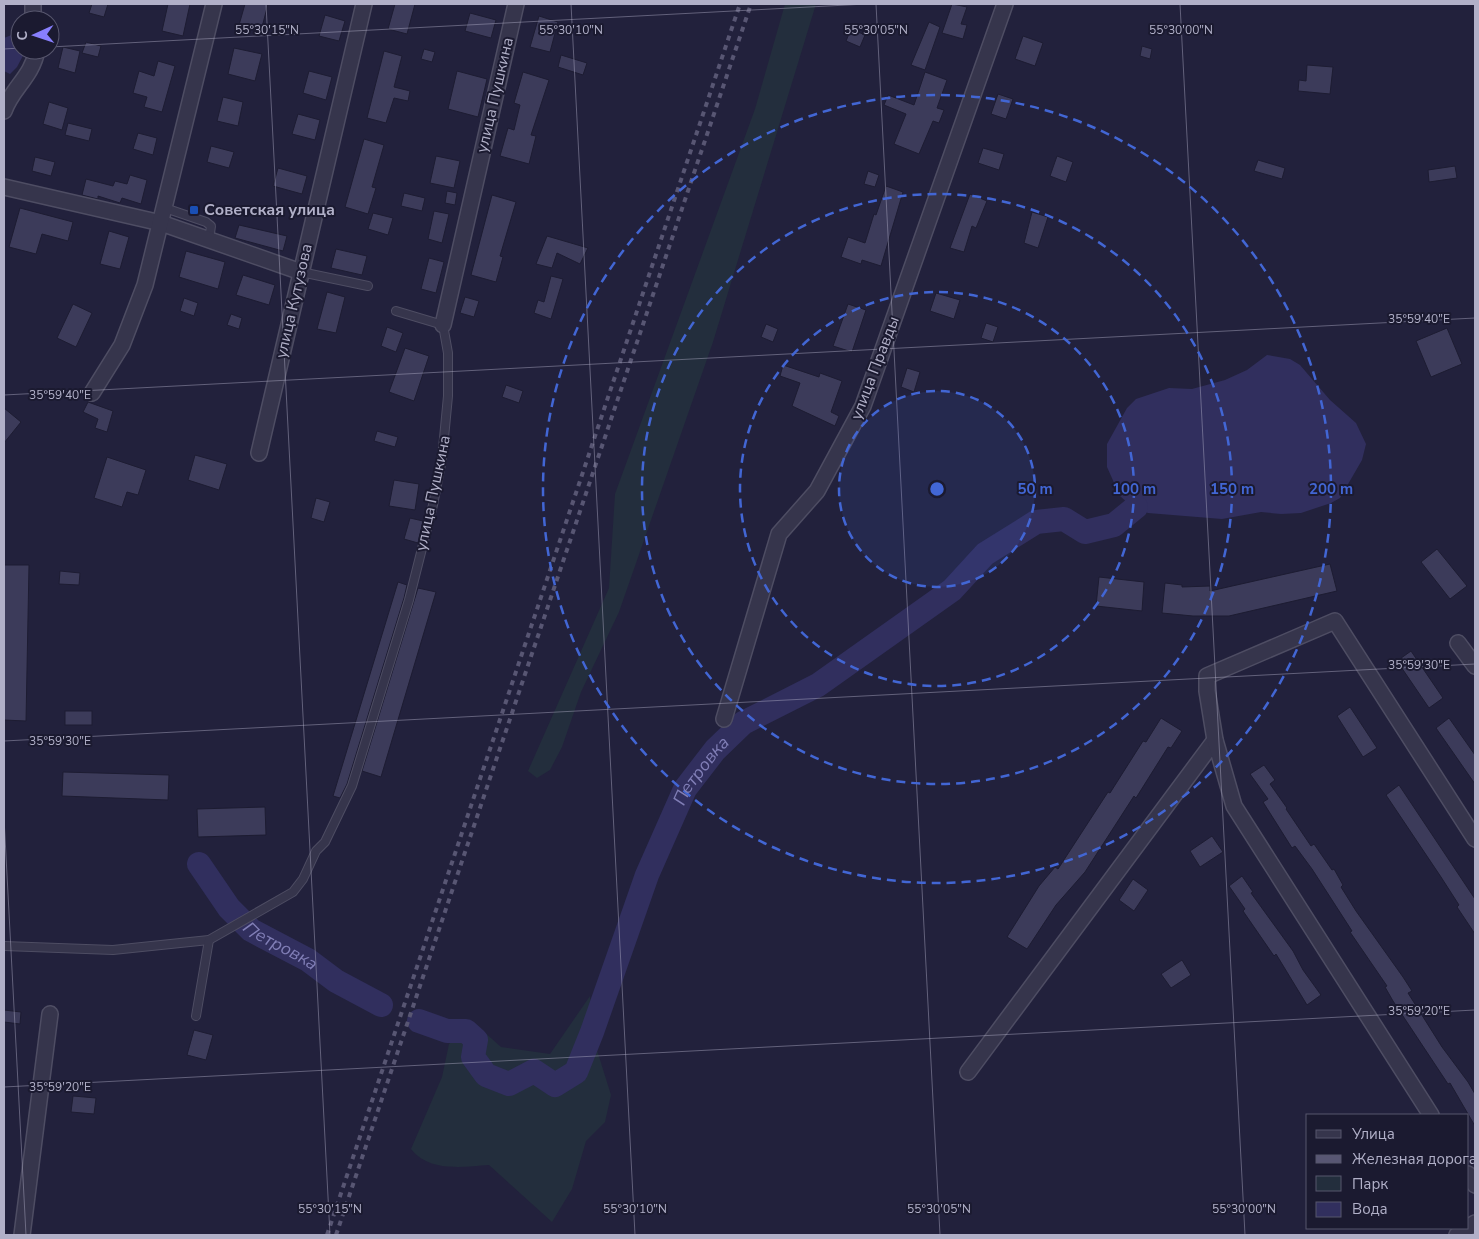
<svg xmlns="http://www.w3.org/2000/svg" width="1479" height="1239" viewBox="0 0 1479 1239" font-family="'Nunito Sans',sans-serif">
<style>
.green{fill:#232e3d}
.water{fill:#312f5e}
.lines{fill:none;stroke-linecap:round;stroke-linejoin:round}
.river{stroke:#312f5e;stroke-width:24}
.building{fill:#3c3b5a;stroke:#1d1c32}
.service-casing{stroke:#4e4d63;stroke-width:10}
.minor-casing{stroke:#4e4d63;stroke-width:18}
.service{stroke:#36354c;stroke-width:8}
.minor{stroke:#36354c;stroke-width:15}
.rail{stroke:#585673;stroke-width:4;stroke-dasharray:5 5;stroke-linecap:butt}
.ticks{fill:none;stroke:#b1b0c8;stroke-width:1;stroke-opacity:0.45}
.ring{fill:none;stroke:#4266d4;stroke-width:2.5;stroke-dasharray:9 6}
.transit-dot{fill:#1a4fb4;stroke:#1b1a30;stroke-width:2}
.labels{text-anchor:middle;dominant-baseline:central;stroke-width:4;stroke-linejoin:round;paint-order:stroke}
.street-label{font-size:16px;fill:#b1b0c8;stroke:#1b1a30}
.poi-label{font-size:16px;font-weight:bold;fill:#b1b0c8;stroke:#1b1a30;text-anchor:start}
.water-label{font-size:18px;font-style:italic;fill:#807eb6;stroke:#1b1a30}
.ticks-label{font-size:12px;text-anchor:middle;fill:#b1b0c8;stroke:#1b1a30;stroke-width:4;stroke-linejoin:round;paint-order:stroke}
.centre{fill:#4266d4;stroke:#1b1a30;stroke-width:2.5}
.ring-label{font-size:15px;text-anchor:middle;font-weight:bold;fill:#4266d4;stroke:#1b1a30;stroke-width:4;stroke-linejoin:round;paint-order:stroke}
</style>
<rect width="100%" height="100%" fill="#22213c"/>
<g class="green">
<polygon points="785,4 816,4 713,342 619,612 581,692 562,747 550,770 537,778 528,771 609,588 615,494 755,109"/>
<path d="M590,996L597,1050L611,1095L605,1122L586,1141L572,1189L552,1222L489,1165C462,1167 429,1172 411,1149L442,1077L449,1044L473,1022L501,1047L550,1054Z"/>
</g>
<g class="water">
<polygon points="14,34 20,36 20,50 26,50 17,67 10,74 4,71 4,38"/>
<polygon points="1267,355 1290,359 1300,365 1330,400 1356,423 1366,444 1362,460 1340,498 1331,503 1301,513 1281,514 1261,512 1222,519 1148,513 1129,504 1120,496 1107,467 1107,444 1127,408 1136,399 1169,388 1192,389 1225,380 1247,370"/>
</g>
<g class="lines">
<g class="river">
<path id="s1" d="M199,864L229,908L251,930L308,960L336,981L381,1005"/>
<path id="s2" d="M419,1021L447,1031H466L476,1040L473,1057L486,1075L509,1084L534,1071L555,1085L576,1072L592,1032L647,875L685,789L715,750L743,723L818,685L952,590L985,554L1036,522L1064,519L1085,532L1114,525L1136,507"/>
</g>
</g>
<g class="building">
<polygon points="92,4 108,4 104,17 89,13"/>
<polygon points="168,4 190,4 183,36 162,31"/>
<polygon points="245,4 268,4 261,31 239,25"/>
<polygon points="395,4 415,4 407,34 388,29"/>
<polygon points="952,4 967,7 961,24 967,25 963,39 942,33"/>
<polygon points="470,13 496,20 491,38 465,31"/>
<polygon points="325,15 345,21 339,41 319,36"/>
<polygon points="539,16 558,22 550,52 530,47"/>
<polygon points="929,22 940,27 925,70 911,65"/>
<polygon points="851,29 865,35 860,47 846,41"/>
<polygon points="1023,36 1043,43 1035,66 1015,59"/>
<polygon points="86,42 101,46 98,57 82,53"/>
<polygon points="1142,46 1152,49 1150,59 1140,56"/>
<polygon points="63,47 80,51 75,73 58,68"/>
<polygon points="234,48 262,54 255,81 228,74"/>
<polygon points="424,49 435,52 432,62 421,59"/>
<polygon points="384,51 402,56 394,87 410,91 408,101 394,98 386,123 367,118"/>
<polygon points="561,55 587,63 583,75 558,67"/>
<polygon points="158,61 175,66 162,112 144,107 147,97 133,93 139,71 154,76"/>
<polygon points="1307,65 1333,67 1330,94 1298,91 1299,80 1306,81"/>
<polygon points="309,71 332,77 326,100 303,93"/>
<polygon points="457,71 487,79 478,117 448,109"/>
<polygon points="523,72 549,80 531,135 536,136 529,164 500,156 508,128 514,130 520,105 514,103"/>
<polygon points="925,72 947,80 937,108 944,110 939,123 933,121 919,154 894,144 906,114 884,105 888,95 914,105"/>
<polygon points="998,94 1013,99 1006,119 991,114"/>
<polygon points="223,97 243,102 238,126 217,121"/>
<polygon points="49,102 68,108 62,130 43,124"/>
<polygon points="298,114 320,120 315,140 292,134"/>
<polygon points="68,123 92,129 89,141 65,135"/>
<polygon points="138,133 157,138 153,155 133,149"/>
<polygon points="364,139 384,145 372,187 376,188 368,214 345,207"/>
<polygon points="211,146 234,152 229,168 207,162"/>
<polygon points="983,148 1004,154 999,170 978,163"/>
<polygon points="436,156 460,161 454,188 430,183"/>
<polygon points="1057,156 1073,162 1066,182 1050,176"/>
<polygon points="35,157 55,162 51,176 32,171"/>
<polygon points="1258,160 1285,168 1282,179 1254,171"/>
<polygon points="1455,166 1457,178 1429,182 1428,170"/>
<polygon points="278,168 307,176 302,194 273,186"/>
<polygon points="868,171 879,175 875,187 864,184"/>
<polygon points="130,175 147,180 141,204 122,198 120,203 98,196 98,199 82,195 86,179 113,186 115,181 127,184"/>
<polygon points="886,186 903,192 881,266 862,260 861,264 841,257 848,237 865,243 874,214 876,215"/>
<polygon points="447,191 457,193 455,205 445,203"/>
<polygon points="404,193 425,198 422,211 401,206"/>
<polygon points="970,194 987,201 976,228 972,226 964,252 950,248"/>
<polygon points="492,195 516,202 500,256 503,257 496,282 471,275"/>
<polygon points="20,208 73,222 68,241 42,234 36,254 9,247"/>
<polygon points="434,211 449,214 442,243 428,239"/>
<polygon points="1032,212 1048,217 1038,248 1024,243"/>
<polygon points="373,213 393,218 388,235 368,229"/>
<polygon points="239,225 287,236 283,251 235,238"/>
<polygon points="109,231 129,237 120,269 100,264"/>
<polygon points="547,236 588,248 580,264 557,253 552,268 536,264"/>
<polygon points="336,249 367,256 362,275 331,268"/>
<polygon points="186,251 225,262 218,289 179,277"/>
<polygon points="429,258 444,262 436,293 421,289"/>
<polygon points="243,275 275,285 269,305 236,295"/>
<polygon points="551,276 563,279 551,319 534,313 538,300 544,302"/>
<polygon points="327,292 345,297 336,333 317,329"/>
<polygon points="936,293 960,300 954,319 930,311"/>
<polygon points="465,297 479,301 474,317 460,313"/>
<polygon points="184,298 198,303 194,316 180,311"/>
<polygon points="73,304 92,313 76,347 57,338"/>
<polygon points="848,304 866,310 852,352 833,346"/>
<polygon points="231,314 242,318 239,329 227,325"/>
<polygon points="986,323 998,327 993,342 981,338"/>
<polygon points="766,324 778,329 773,342 761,337"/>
<polygon points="387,327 403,333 396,352 381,346"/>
<polygon points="1447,328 1462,364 1431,377 1416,341"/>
<polygon points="405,348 429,356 414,401 389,392"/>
<polygon points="783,365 819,377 820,373 842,381 831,412 839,416 835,426 792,406 800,383 780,376"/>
<polygon points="907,368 920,372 914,392 901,387"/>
<polygon points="506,385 523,391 519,403 502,397"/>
<polygon points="88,402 113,411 107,432 95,428 98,419 83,412"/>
<polygon points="4,408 21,422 4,443"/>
<polygon points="377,431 398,437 395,447 374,441"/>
<polygon points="195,455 227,464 219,490 188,480"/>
<polygon points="107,457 146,470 138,495 127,492 122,507 94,498"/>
<polygon points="394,480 419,484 415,510 389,506"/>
<polygon points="316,498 330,502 324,522 311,518"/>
<polygon points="410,518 423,521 418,543 404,539"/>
<polygon points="1437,549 1467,586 1450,599 1421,562"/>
<polygon points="1330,564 1337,591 1229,616 1193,616 1162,613 1165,583 1182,585 1182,587 1210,586 1210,591"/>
<polygon points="4,565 29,565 26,721 4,720"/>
<polygon points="60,571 80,573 79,585 59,584"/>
<polygon points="1099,577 1144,582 1142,611 1096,606"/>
<polygon points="398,582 407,585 404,598 347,784 340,798 333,796"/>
<polygon points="418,588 436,592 381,777 362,771"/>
<polygon points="1411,651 1443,698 1429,708 1397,661"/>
<polygon points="1350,707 1377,748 1363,757 1337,716"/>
<rect x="65" y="711" width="27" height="14"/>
<polygon points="1161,718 1182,731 1171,748 1168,747 1136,798 1134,796 1085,872 1056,905 1027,949 1007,937 1039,886 1055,867 1058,869 1108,792 1110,793 1143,741 1146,742"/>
<polygon points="1449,718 1475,755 1475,784 1436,728"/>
<polygon points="1264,765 1275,780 1270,784 1287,808 1286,809 1311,846 1314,844 1332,870 1334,869 1343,885 1341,887 1356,911 1403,977 1412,991 1408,993 1442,1047 1468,1082 1475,1094 1475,1126 1450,1083 1448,1084 1393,1001 1385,987 1387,986 1350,932 1352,931 1312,869 1295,846 1292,848 1263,802 1268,799 1250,774"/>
<polygon points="63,772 169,775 168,800 62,796"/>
<polygon points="1399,785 1475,899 1475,934 1457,907 1459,905 1441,877 1386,795"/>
<polygon points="265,807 266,835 198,837 197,809"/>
<polygon points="1212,836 1223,852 1200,867 1190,851"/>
<polygon points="1242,876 1253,892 1251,893 1293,951 1303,970 1321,995 1307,1005 1276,954 1274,956 1243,911 1245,909 1229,886"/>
<polygon points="1133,879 1148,890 1134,911 1119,900"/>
<polygon points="1182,960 1191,975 1171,988 1161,974"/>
<polygon points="4,1010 21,1012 20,1024 4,1022"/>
<polygon points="194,1030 213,1035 206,1060 187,1055"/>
<polygon points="73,1096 96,1098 94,1114 71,1112"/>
</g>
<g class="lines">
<defs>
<g id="service">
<polyline points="165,208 206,222 211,226 209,240"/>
<polyline points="301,272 368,286"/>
<polyline points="4,946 113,950 209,940 293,892 303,879 316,851 325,842 352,786 409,600 433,505 442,459 448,396 448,353 443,325 396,311"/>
<polyline points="196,1016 209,940"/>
</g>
<g id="minor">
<polyline points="33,4 33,20"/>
<path d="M4,111C12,88 32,77 37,50"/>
<polyline points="4,187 161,223 301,272"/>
<polyline points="443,325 516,4"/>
<polyline points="92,393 122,345 145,285 214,4"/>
<polyline points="259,453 364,4"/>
<polyline points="1458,643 1475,666"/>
<polyline points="724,719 779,534 817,491 863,406 1005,4"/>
<polyline points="968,1072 1215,740"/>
<polyline points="1431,1115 1234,806 1215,740 1207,691 1207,676 1335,621 1475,839"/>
<polyline points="1468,1174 1475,1185"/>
<polyline points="22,1235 50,1014"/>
<polyline points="1457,1235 1475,1223"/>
</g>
</defs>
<use href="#service" class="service-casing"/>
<use href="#minor" class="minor-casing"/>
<use href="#service" class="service"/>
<use href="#minor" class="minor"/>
<g class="rail">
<polyline points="327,1235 740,4"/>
<polyline points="336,1235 751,4"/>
</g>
</g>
<path class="ticks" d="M266,4L330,1235M571,4L635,1235M876,4L940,1235M1180,4L1245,1235M50,47L866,4M4,49L20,48M4,395L1475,318M4,741L1475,664M4,818L26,1235M4,1087L1475,1010"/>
<circle cx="937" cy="489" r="98" fill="#4266d4" fill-opacity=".12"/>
<g class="ring">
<circle cx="937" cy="489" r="98"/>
<circle cx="937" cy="489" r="197"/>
<circle cx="937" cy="489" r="295"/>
<circle cx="937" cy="489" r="394"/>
</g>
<rect class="transit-dot" x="189" y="205" width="10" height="10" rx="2.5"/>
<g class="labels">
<g class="street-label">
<text transform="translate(495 95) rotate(-77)">улица Пушкина</text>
<text transform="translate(294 301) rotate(-77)">улица Кутузова</text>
<text transform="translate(875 368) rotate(-69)">улица Правды</text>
<text transform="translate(433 493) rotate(-78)">улица Пушкина</text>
</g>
<g class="poi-label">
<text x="204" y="210">Советская улица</text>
</g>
<g class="water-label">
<text stroke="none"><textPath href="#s2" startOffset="532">Петровка</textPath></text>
<text stroke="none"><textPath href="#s1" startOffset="118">Петровка</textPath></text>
</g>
</g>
<g class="ticks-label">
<text x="267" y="34">55°30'15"N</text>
<text x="571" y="34">55°30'10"N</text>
<text x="876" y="34">55°30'05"N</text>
<text x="1181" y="34">55°30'00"N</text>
<text x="1419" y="323">35°59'40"E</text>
<text x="60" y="399">35°59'40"E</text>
<text x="1419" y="669">35°59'30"E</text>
<text x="60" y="745">35°59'30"E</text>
<text x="1419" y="1015">35°59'20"E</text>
<text x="60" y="1091">35°59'20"E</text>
<text x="330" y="1213">55°30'15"N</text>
<text x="635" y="1213">55°30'10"N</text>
<text x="939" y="1213">55°30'05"N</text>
<text x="1244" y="1213">55°30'00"N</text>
</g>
<circle cx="937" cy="489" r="8" class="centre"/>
<g class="ring-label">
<text x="1035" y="494">50 m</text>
<text x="1134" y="494">100 m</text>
<text x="1232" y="494">150 m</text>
<text x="1331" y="494">200 m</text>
</g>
<rect width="1479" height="1239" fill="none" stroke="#b1b0c8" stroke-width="10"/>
<rect x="1306" y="1114" width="162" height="115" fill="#1b1a30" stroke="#57566d"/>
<rect x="1316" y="1130" width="25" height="8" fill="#36354c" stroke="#57566d"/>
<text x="1352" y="1139" font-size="15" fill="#b1b0c8">Улица</text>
<rect x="1316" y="1155" width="25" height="8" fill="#585673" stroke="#57566d"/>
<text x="1352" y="1164" font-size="15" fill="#b1b0c8">Железная дорога</text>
<rect x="1316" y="1176" width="25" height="15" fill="#232e3d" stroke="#57566d"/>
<text x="1352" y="1189" font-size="15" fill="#b1b0c8">Парк</text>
<rect x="1316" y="1202" width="25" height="15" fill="#312f5e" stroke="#57566d"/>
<text x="1352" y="1214" font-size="15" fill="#b1b0c8">Вода</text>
<g transform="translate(35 35) rotate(267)"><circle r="24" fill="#1b1a30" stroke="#57566d"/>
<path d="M0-4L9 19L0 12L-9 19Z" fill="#887ffd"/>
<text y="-8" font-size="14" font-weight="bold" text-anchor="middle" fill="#b1b0c8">С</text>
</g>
</svg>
